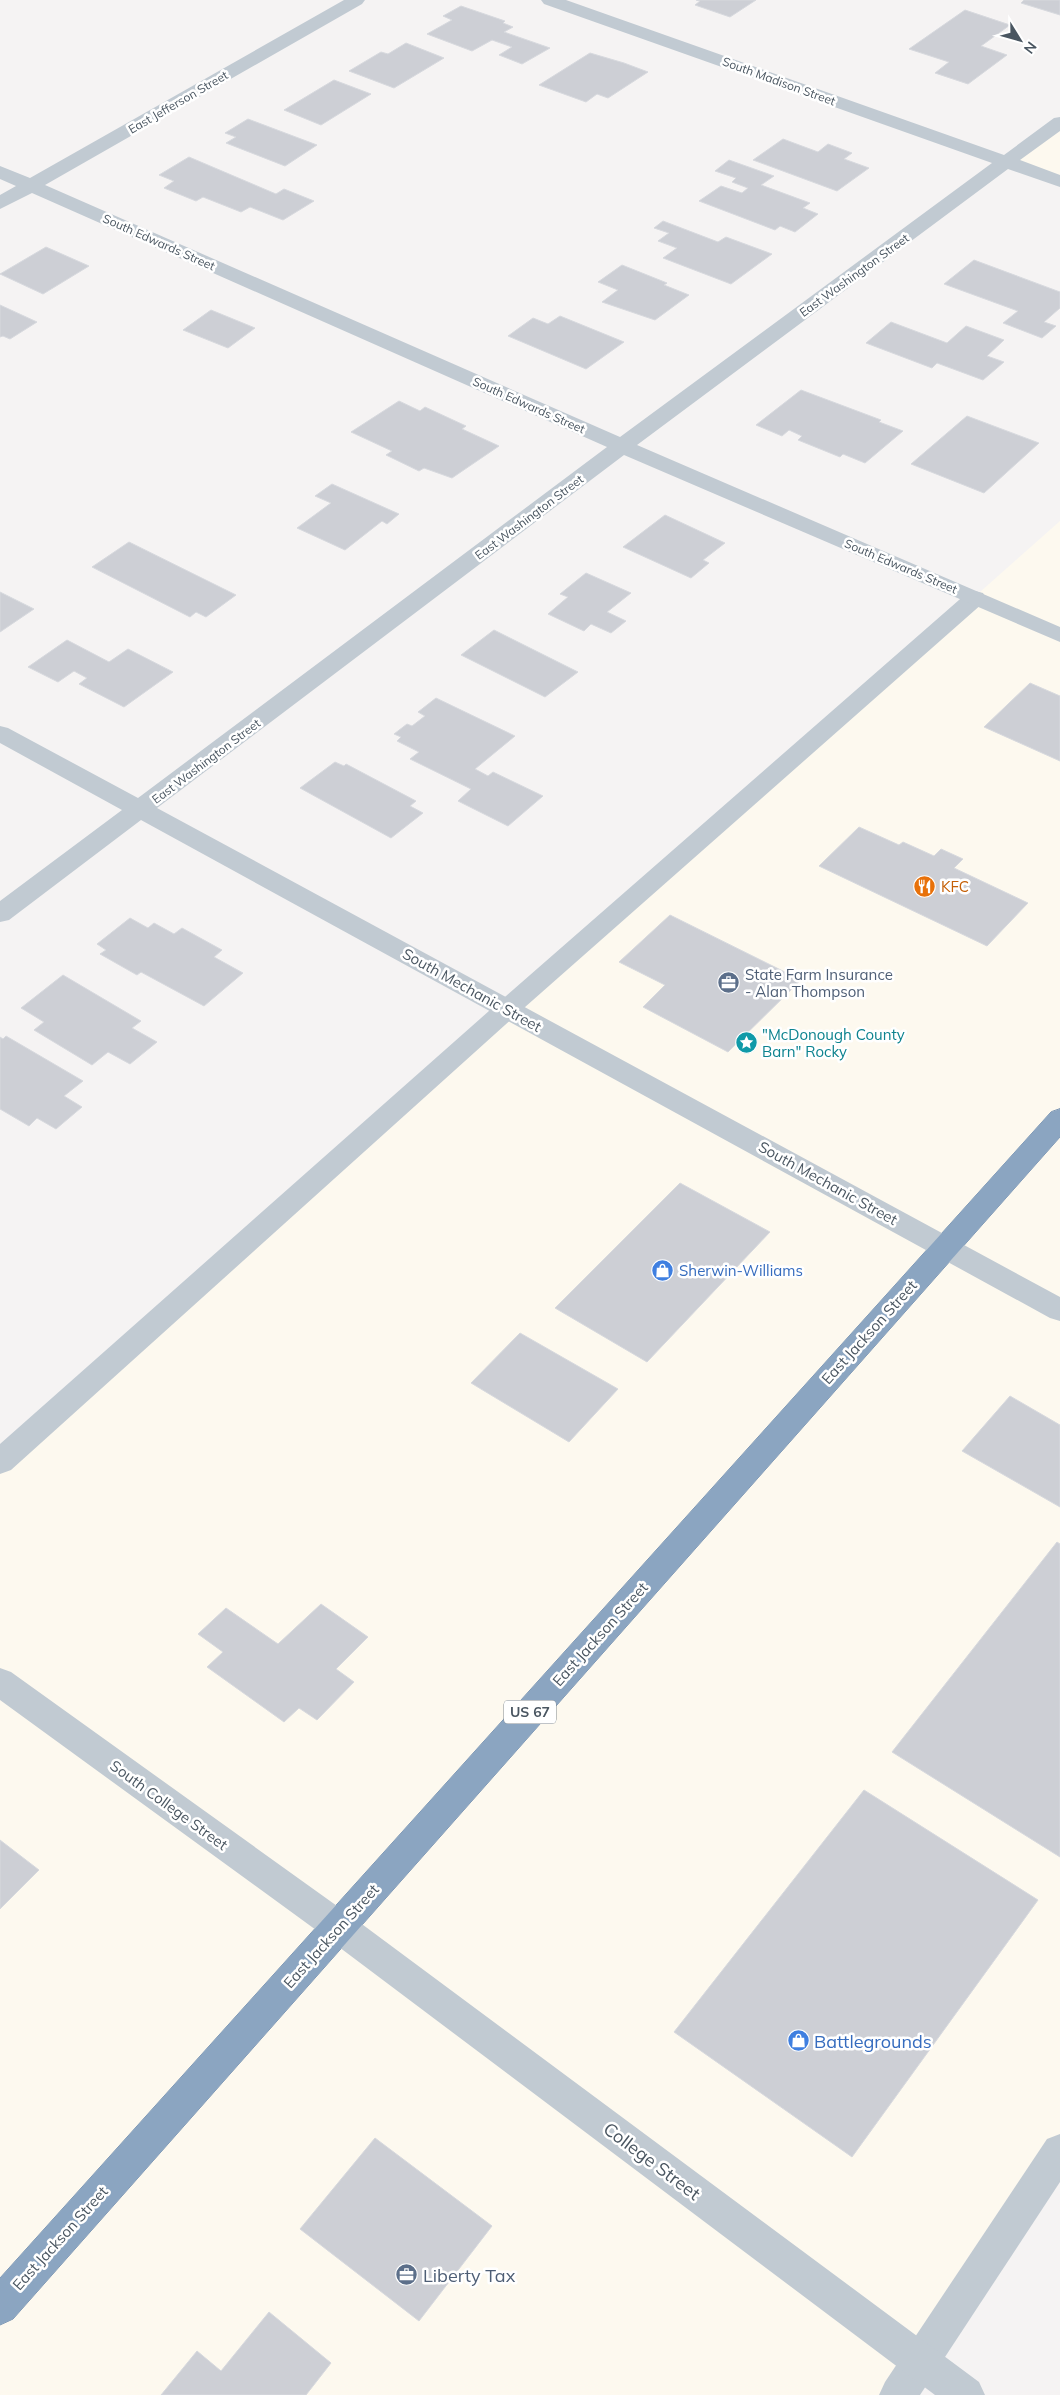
<svg xmlns="http://www.w3.org/2000/svg" width="1060" height="2395" viewBox="0 0 1060 2395" font-family="Mulish,sans-serif">
<style>
.commercial{fill:#fdf9ef}
.building{fill:#cdcfd5;stroke:#d7d9de}
.lines{fill:none;stroke-linecap:round;stroke-linejoin:round}
.highway-casing{stroke:#7690ad;stroke-width:1}
.lane{fill:#c1cad2;fill-rule:evenodd}
.street{fill:#c1cad2;fill-rule:evenodd}
.highway{fill:#8ba5c1;fill-rule:evenodd}
.labels{text-anchor:middle;dominant-baseline:central;stroke-width:5;stroke-linejoin:round;paint-order:stroke}
.far-street-label{font-size:12px;fill:#4a5661;stroke:#fff}
.shield{fill:#fff;stroke:#808990;stroke-width:1}
.shield-label{font-size:14px;font-weight:bold;fill:#4a5661}
.food-label{font-size:15px;fill:#c56008;stroke:#fff;text-anchor:start}
.service-label{font-size:15px;fill:#4e5e75;stroke:#fff;text-anchor:start}
.street-label{font-size:15px;fill:#4a5661;stroke:#fff}
.culture-label{font-size:15px;fill:#0d838f;stroke:#fff;text-anchor:start}
.shop-label{font-size:15px;fill:#366cbe;stroke:#fff;text-anchor:start}
.near-shop-label{font-size:18px;fill:#366cbe;stroke:#fff;text-anchor:start}
.near-street-label{font-size:18px;fill:#4a5661;stroke:#fff}
.near-service-label{font-size:18px;fill:#4e5e75;stroke:#fff;text-anchor:start}
</style>
<rect width="100%" height="100%" fill="#f5f3f3"/>
<g class="commercial">
<polygon points="1060,122 1060,181 1007,162"/>
<polygon points="1060,521 1060,2152 898,2395 0,2395 0,1462"/>
</g>
<g class="building">
<polygon points="696,0 756,0 730,17 695,5 700,1"/>
<polygon points="1024,0 1060,0 1060,15 1021,3"/>
<polygon points="461,6 505,21 503,23 513,27 504,32 550,48 522,64 499,55 512,47 492,40 472,51 427,34 452,20 443,16"/>
<polygon points="965,10 1010,25 981,46 1007,55 968,84 935,73 949,62 909,49"/>
<polygon points="406,43 444,58 394,88 349,71 381,52 388,54"/>
<polygon points="590,53 624,63 648,72 608,98 597,94 586,102 539,85"/>
<polygon points="334,80 371,94 321,125 284,110"/>
<polygon points="248,119 317,145 285,166 226,143 236,137 225,133"/>
<polygon points="783,139 818,152 828,144 852,153 844,159 869,168 837,191 753,160"/>
<polygon points="189,157 276,194 284,189 314,201 283,220 250,207 241,212 203,197 196,201 164,188 174,181 159,175"/>
<polygon points="729,160 774,176 761,185 810,203 803,208 818,214 795,232 780,226 775,230 699,201 721,186 742,193 748,188 732,182 736,178 715,171"/>
<polygon points="663,221 718,242 726,237 772,254 731,284 663,258 677,248 658,241 669,233 654,228"/>
<polygon points="46,247 89,266 43,294 0,274"/>
<polygon points="974,260 1060,292 1060,308 1044,322 1056,326 1042,338 1003,323 1018,311 944,284"/>
<polygon points="622,265 667,283 664,285 689,295 655,320 602,302 618,290 598,282"/>
<polygon points="0,305 37,322 10,339 3,336 0,337"/>
<polygon points="211,310 255,328 228,348 183,330"/>
<polygon points="560,316 624,342 586,369 508,336 533,318 548,324"/>
<polygon points="891,322 947,343 966,326 1004,340 987,356 1004,362 983,380 937,363 932,368 866,343"/>
<polygon points="801,390 881,420 879,422 903,431 865,463 843,454 840,457 798,440 802,436 789,430 782,436 756,425"/>
<polygon points="399,401 420,411 425,407 466,426 462,429 499,446 452,478 424,468 419,471 386,455 392,451 351,432"/>
<polygon points="967,416 1039,443 984,493 911,464"/>
<polygon points="332,484 399,514 387,524 382,521 345,550 297,528 331,503 315,496"/>
<polygon points="665,515 725,543 703,560 709,563 691,578 623,547"/>
<polygon points="129,542 236,595 206,617 196,612 190,617 92,567"/>
<polygon points="586,573 631,593 607,612 626,621 611,633 591,624 584,631 548,614 568,597 560,594"/>
<polygon points="0,592 34,609 0,632"/>
<polygon points="494,630 578,672 545,697 461,655"/>
<polygon points="67,640 109,662 128,649 173,672 124,707 79,684 87,678 74,671 58,682 28,667"/>
<polygon points="1030,683 1060,696 1060,761 984,727"/>
<polygon points="436,698 515,736 475,769 488,776 493,772 543,796 508,826 458,801 471,789 410,759 419,752 397,741 401,737 394,734 407,724 412,726 425,716 418,712"/>
<polygon points="335,762 344,766 346,764 416,801 410,806 423,813 391,838 300,788"/>
<polygon points="859,827 899,845 903,842 934,856 941,849 963,859 954,868 1028,903 987,946 819,866"/>
<polygon points="670,915 801,980 728,1052 643,1007 665,985 619,962"/>
<polygon points="130,918 148,928 154,923 174,934 182,928 222,950 214,957 243,973 204,1006 141,972 137,975 100,954 106,950 97,944"/>
<polygon points="63,975 141,1021 132,1028 157,1042 130,1064 108,1052 92,1065 34,1030 44,1022 21,1008"/>
<polygon points="6,1036 83,1081 64,1096 82,1107 56,1129 37,1118 29,1126 0,1109 0,1037 3,1039"/>
<polygon points="680,1183 770,1232 647,1362 555,1308"/>
<polygon points="520,1333 618,1389 569,1442 471,1383"/>
<polygon points="1010,1396 1060,1425 1060,1507 962,1451"/>
<polygon points="1057,1542 1060,1544 1060,1857 892,1752"/>
<polygon points="321,1604 368,1637 336,1669 354,1682 317,1720 299,1708 284,1722 207,1667 223,1652 198,1634 226,1608 278,1644"/>
<polygon points="864,1790 1038,1900 852,2157 674,2032"/>
<polygon points="0,1840 39,1870 0,1909"/>
<polygon points="375,2138 492,2226 419,2321 300,2229"/>
<polygon points="269,2312 331,2363 306,2395 161,2395 197,2351 221,2371"/>
</g>
<g class="lines">
<defs>
<polygon id="highway" points="1060,1109 1060,1137 13,2319 0,2325 0,2278 1051,1112"/>
</defs>
<use href="#highway" class="highway-casing"/>
<g class="lane">
<polygon points="975,591 983,593 986,598 983,603 516,1015 11,1470 0,1474 0,1444 498,1003 967,593"/>
<polygon points="1060,2134 1060,2182 920,2395 879,2395 885,2382 1047,2139"/>
</g>
<g class="street">
<polygon points="344,0 365,0 362,4 45,185 620,437 992,163 544,4 541,0 566,0 1004,155 1054,118 1060,117 1060,131 1020,160 1060,175 1060,187 1008,169 637,445 1060,627 1060,642 624,455 157,808 1060,1297 1060,1321 1050,1318 141,820 9,920 0,922 0,901 122,810 0,743 0,726 8,728 138,798 607,447 32,193 0,209 0,195 16,186 0,179 0,166 30,178"/>
<polygon points="0,1668 11,1672 351,1916 979,2382 985,2395 935,2395 327,1938 0,1700"/>
</g>
<use href="#highway" class="highway"/>
</g>
<defs>
<symbol id="restaurant-disc" viewBox="-11 -11 22 22"><circle r="9.5" fill="#e8710a" stroke="#fff"/><path d="M-5-6h1v4h1v-4h1v4h1v-4h1v5L-1.5 .5V6h-2V.5L-5-1ZM5-6V6H3V1.5H1.5Q1.5-4 5-6Z" fill="#fff"/></symbol>
<symbol id="office-disc" viewBox="-11 -11 22 22"><circle r="9.5" fill="#5c6f8a" stroke="#fff"/><path d="M-6-3h4V-5.5h4V-3h4V5H-6ZM-1-4.5V-3h2v-1.5ZM-6 0V1H6V0Z" fill="#fff"/></symbol>
<symbol id="sight-disc" viewBox="-11 -11 22 22"><circle r="9.5" fill="#0f9aa8" stroke="#fff"/><path d="M0-6L1.8-2.2L6-1.7L2.9 1.2L3.7 5.4L0 3.3L-3.7 5.4L-2.9 1.2L-6-1.7L-1.8-2.2Z" fill="#fff"/></symbol>
<symbol id="shop-disc" viewBox="-11 -11 22 22"><circle r="9.5" fill="#3f7fe0" stroke="#fff"/><path d="M-5-2.5h2.3a2.7 3.5 0 0 1 5.4 0H5L5.5 6h-11ZM-1.5-2.5h3a1.5 2.3 0 0 0-3 0Z" fill="#fff"/></symbol>
</defs>
<g fill-rule="evenodd">
<use href="#restaurant-disc" x="912" y="874" width="25" height="25"/>
<use href="#office-disc" x="716" y="970" width="25" height="25"/>
<use href="#sight-disc" x="734" y="1030" width="25" height="25"/>
<use href="#shop-disc" x="650" y="1258" width="25" height="25"/>
<use href="#shop-disc" x="786" y="2028" width="25" height="25"/>
<use href="#office-disc" x="394" y="2262" width="25" height="25"/>
</g>
<g class="labels">
<g class="far-street-label">
<text transform="translate(779 81) rotate(20)">South Madison Street</text>
<text transform="translate(178 102) rotate(-30)">East Jefferson Street</text>
<text transform="translate(159 242) rotate(24)">South Edwards Street</text>
<text transform="translate(854 275) rotate(-36)">East Washington Street</text>
<text transform="translate(529 405) rotate(24)">South Edwards Street</text>
<text transform="translate(529 517) rotate(-37)">East Washington Street</text>
<text transform="translate(901 566) rotate(23)">South Edwards Street</text>
<text transform="translate(206 761) rotate(-37)">East Washington Street</text>
</g>
<rect class="shield" x="504" y="1700.5" width="52" height="23" rx="4"/>
<g class="shield-label">
<text x="530" y="1712">US 67</text>
</g>
<g class="food-label">
<text x="941" y="886">KFC</text>
</g>
<g class="service-label">
<text x="745" y="974">State Farm Insurance<tspan x="745" dy="17">- Alan Thompson</tspan></text>
</g>
<g class="street-label">
<text transform="translate(472 990) rotate(29)">South Mechanic Street</text>
<text transform="translate(828 1183) rotate(29)">South Mechanic Street</text>
<text transform="translate(869 1332) rotate(-48)">East Jackson Street</text>
<text transform="translate(600 1634) rotate(-48)">East Jackson Street</text>
<text transform="translate(169 1805) rotate(36)">South College Street</text>
<text transform="translate(331 1936) rotate(-48)">East Jackson Street</text>
<text transform="translate(60 2238) rotate(-48)">East Jackson Street</text>
</g>
<g class="culture-label">
<text x="762" y="1034">"McDonough County<tspan x="762" dy="17">Barn" Rocky</tspan></text>
</g>
<g class="shop-label">
<text x="679" y="1270">Sherwin-Williams</text>
</g>
<g class="near-shop-label">
<text x="814" y="2041">Battlegrounds</text>
</g>
<g class="near-street-label">
<text transform="translate(652 2161) rotate(37)">College Street</text>
</g>
<g class="near-service-label">
<text x="423" y="2275">Liberty Tax</text>
</g>
</g>
<g transform="translate(1020 40) rotate(127)" stroke="#ffffff" stroke-width="4" paint-order="stroke">
<path d="M0-4L9 19L0 12L-9 19Z" fill="#4a5661"/>
<text y="-8" font-size="14" font-weight="bold" text-anchor="middle" fill="#4a5661">N</text>
</g>
</svg>
